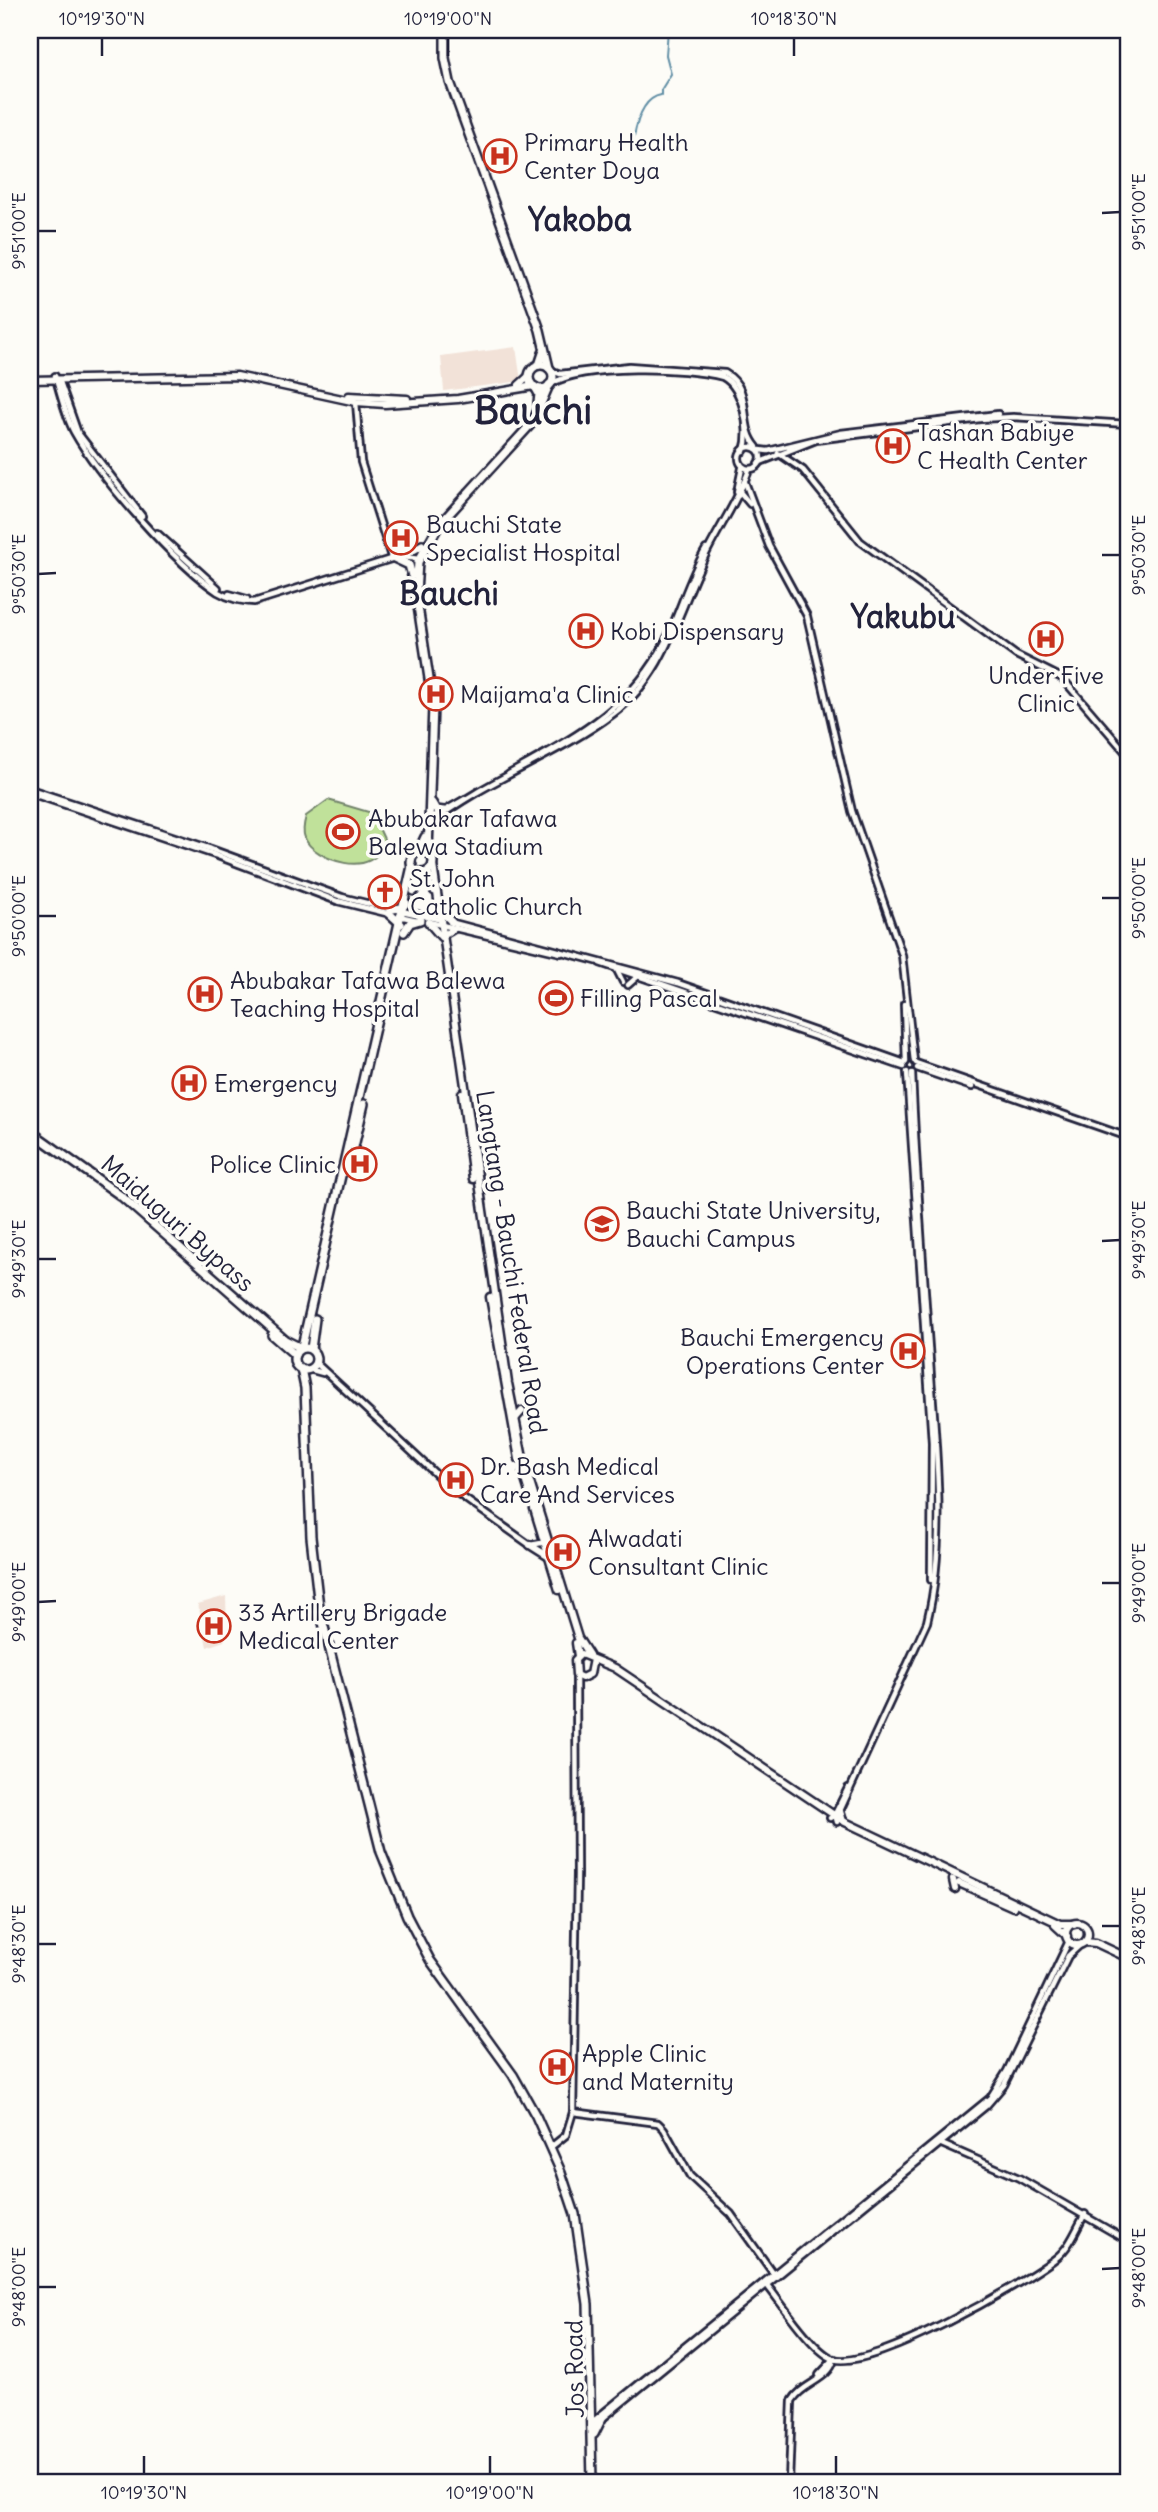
<svg xmlns="http://www.w3.org/2000/svg" width="1158" height="2512" viewBox="0 0 1158 2512" font-family="Delius,sans-serif">
<style>
.built{fill:#f2e2d8}
.pitch{fill:#c0e19a;stroke:#71826a;stroke-width:2}
.lines{fill:none;stroke-linecap:round;stroke-linejoin:round}
.stream{stroke:#618ea5;stroke-width:2}
.secondary-casing{stroke:#22223b;stroke-width:10}
.primary-casing{stroke:#22223b;stroke-width:11}
.highway-casing{stroke:#22223b;stroke-width:12}
.secondary{stroke:#fdfcf7;stroke-width:4.5}
.primary{stroke:#fdfcf7;stroke-width:6}
.highway{stroke:#fdfcf7;stroke-width:7}
.ticks{fill:none;stroke:#22223b;stroke-width:2.5}
.labels{text-anchor:middle;dominant-baseline:central;stroke-width:7;stroke-linejoin:round;paint-order:stroke}
.poi-label{font-size:24px;fill:#22223b;stroke:#fdfcf7;text-anchor:start}
.street-label{font-size:24px;fill:#22223b;stroke:#fdfcf7}
.district-label{font-size:32px;font-weight:bold;fill:#22223b;stroke:#fdfcf7}
.town-label{font-size:38px;font-weight:bold;fill:#22223b;stroke:#fdfcf7}
.neatline{fill:none;stroke:#22223b;stroke-width:2.5}
.ticks-label{font-size:18px;text-anchor:middle;fill:#22223b}
</style>
<rect width="100%" height="100%" fill="#fdfcf7"/>
<filter id="ink" filterUnits="userSpaceOnUse"><feTurbulence type="fractalNoise" baseFrequency=".0143" numOctaves="2"/><feDisplacementMap in="SourceGraphic" scale="14" xChannelSelector="R" yChannelSelector="G"/><feConvolveMatrix kernelMatrix="1 2 1 2 8 2 1 2 1" color-interpolation-filters="sRGB"/></filter>
<g filter="url(#ink)">
<g class="built">
<polygon points="516,347 521,381 444,391 441,357"/>
<polygon points="921,1338 923,1363 895,1365 894,1340"/>
<polygon points="226,1596 227,1631 224,1641 207,1647 198,1604"/>
</g>
<path class="pitch" d="M328,800L372,813L384,839C377,883 312,859 305,838C302,831 304,823 306,816Z"/>
<g class="lines">
<path class="stream" d="M634,137C637,120 643,98 661,95V90L671,74L666,55L668,30"/>
<defs>
<g id="secondary">
<path d="M550,370L560,374L629,366L725,373C755,390 737,425 757,447"/>
<path d="M55,376C61,395 65,415 74,432C99,477 175,564 218,592C230,599 240,601 254,602L394,558"/>
<polyline points="60,382 78,433 142,516"/>
<path d="M551,384C584,364 685,367 723,377C743,388 751,430 744,451"/>
<polyline points="356,402 361,462 391,557"/>
<circle cx="750" cy="458" r="11"/>
<polyline points="760,450 768,451 841,433 998,414"/>
<polyline points="778,453 803,470 860,541 1016,655 1062,678 1128,755"/>
<polyline points="758,463 816,440 980,419 1013,417 1128,424"/>
<polyline points="745,482 769,546 807,616 852,811 902,955 914,1061"/>
<polyline points="737,492 742,468"/>
<polyline points="740,492 750,504"/>
<polyline points="157,533 218,588"/>
<polyline points="393,556 420,559"/>
<polyline points="229,594 247,599"/>
<path d="M509,774C571,739 633,708 665,642C680,612 689,578 706,549"/>
<polyline points="30,789 211,849 342,897 394,910"/>
<polyline points="30,793 215,855 337,901 390,914"/>
<polyline points="430,819 465,799"/>
<path d="M430,824C483,781 557,756 613,714C667,674 679,607 708,550C722,523 739,498 749,470"/>
<polyline points="402,911 442,920"/>
<polyline points="399,916 417,920"/>
<polyline points="429,922 561,953"/>
<polyline points="450,922 678,983 905,1063"/>
<polyline points="600,963 904,1067"/>
<polyline points="617,970 623,982"/>
<polyline points="628,985 637,977"/>
<polyline points="904,1004 906,1062"/>
<polyline points="916,1063 1128,1137"/>
<polyline points="917,1068 972,1087"/>
<polyline points="907,1072 932,1442 931,1580"/>
<polyline points="316,1363 454,1491 530,1545 547,1542"/>
<polyline points="312,1370 323,1373"/>
<path d="M830,1818L838,1815L927,1622C946,1544 937,1457 931,1377C924,1276 916,1174 912,1073"/>
<polyline points="837,1822 835,1814 848,1788"/>
<polyline points="573,2112 658,2123 664,2129 690,2176 731,2214 773,2273"/>
<polyline points="937,2142 1019,2178 1128,2241"/>
<polyline points="551,2147 566,2135 573,2112 577,1874 576,1675"/>
<path d="M766,2284C781,2302 813,2352 834,2359C871,2371 1023,2284 1056,2258C1070,2247 1076,2230 1085,2214"/>
<polyline points="819,2375 834,2359"/>
<polyline points="591,2423 990,2098 1007,2071 1069,1941"/>
<polyline points="592,2427 986,2106 1004,2085 1068,1956 1081,1944"/>
<path d="M789,2482L792,2401C802,2383 830,2380 834,2359"/>
</g>
<g id="primary">
<polyline points="30,380 237,376 356,402 385,404 458,399 534,386"/>
<polyline points="519,385 530,375"/>
<polyline points="349,396 407,399"/>
<polyline points="433,865 508,1383 524,1463 578,1638 589,1655"/>
<polyline points="423,873 434,891"/>
<polyline points="441,912 452,922"/>
<polyline points="426,916 435,914 436,908"/>
<polyline points="428,922 441,937"/>
<polyline points="445,934 455,928"/>
<polyline points="462,1093 473,1179"/>
<polyline points="490,1297 519,1459"/>
<polyline points="515,1419 522,1411"/>
<polyline points="523,1473 559,1590"/>
<polyline points="530,1545 549,1557"/>
<polyline points="576,1643 578,1656"/>
<polyline points="593,1659 590,1674 582,1678 576,1675 575,1660 581,1654 615,1668 843,1821 1060,1924 1074,1924"/>
<polyline points="840,1811 843,1821"/>
<polyline points="953,1880 955,1889"/>
<polyline points="959,1883 1013,1907"/>
<circle cx="1077" cy="1934" r="11"/>
<polyline points="1055,1925 1067,1936"/>
<polyline points="1085,1942 1096,1943 1128,1958"/>
</g>
<g id="highway">
<polyline points="445,30 445,58 450,82 540,330 549,368"/>
<polyline points="539,365 543,353"/>
<circle cx="541" cy="377" r="12"/>
<polyline points="535,387 539,394 538,403"/>
<polyline points="403,556 422,545"/>
<polyline points="392,557 409,565 412,576"/>
<polyline points="432,803 436,810 444,811"/>
<circle cx="422" cy="862" r="11"/>
<polyline points="418,852 425,837"/>
<polyline points="428,852 433,705 416,593 418,562 439,525 533,422 549,385"/>
<polyline points="414,891 421,873"/>
<polyline points="392,909 402,908 406,903"/>
<polyline points="390,914 401,924"/>
<polyline points="404,932 410,923 420,920"/>
<polyline points="30,1131 121,1196 285,1340 299,1347"/>
<polyline points="354,1147 364,1104"/>
<polyline points="272,1335 295,1355"/>
<polyline points="302,1346 412,866"/>
<circle cx="305" cy="1359" r="11"/>
<polyline points="311,1349 315,1319"/>
<polyline points="301,1369 305,1388 311,1537 319,1607 381,1852 407,1916 430,1960 513,2075 536,2116 561,2172 575,2214 588,2304 592,2482"/>
<polyline points="594,2434 603,2416"/>
</g>
</defs>
<use href="#secondary" class="secondary-casing"/>
<use href="#primary" class="primary-casing"/>
<use href="#highway" class="highway-casing"/>
<use href="#secondary" class="secondary"/>
<use href="#primary" class="primary"/>
<use href="#highway" class="highway"/>
</g>
</g>
<path class="ticks" d="M102,38V56M448,38V56M794,38V56M1102,213L1120,212M38,231H56M1102,555H1120M38,574L56,573M1102,898H1120M38,916H56M1102,1241L1120,1240M38,1259H56M1102,1583H1120M38,1602L56,1601M1102,1926H1120M38,1944H56M1102,2269L1120,2268M38,2287H56M144,2456V2474M490,2456V2474M836,2456V2474"/>
<defs>
<symbol id="hospital-ring" viewBox="-11 -11 22 22"><circle r="9.5" fill="#fdfcf7" stroke="#c8321e" stroke-width="1.5"/><path d="M-5-5h3v3.5h4V-5h3V5h-3V1.5h-4V5h-3Z" fill="#c8321e"/></symbol>
<symbol id="stadium-ring" viewBox="-11 -11 22 22"><circle r="9.5" fill="#fdfcf7" stroke="#c8321e" stroke-width="1.5"/><path d="M0-5a6.5 5 0 1 0 0 10a6.5 5 0 1 0 0-10ZM-3.5-1.8h7v3.6h-7Z" fill="#c8321e"/></symbol>
<symbol id="church-ring" viewBox="-11 -11 22 22"><circle r="9.5" fill="#fdfcf7" stroke="#c8321e" stroke-width="1.5"/><path d="M-1.2-6h2.4v3.5h3.3v2.4h-3.3V6h-2.4V-.1h-3.3v-2.4h3.3Z" fill="#c8321e"/></symbol>
<symbol id="university-ring" viewBox="-11 -11 22 22"><circle r="9.5" fill="#fdfcf7" stroke="#c8321e" stroke-width="1.5"/><path d="M0-5L7-2L0 1L-7-2ZM-4 1L0 2.5L4 1V4Q0 6-4 4Z" fill="#c8321e"/></symbol>
</defs>
<g fill-rule="evenodd">
<use href="#hospital-ring" x="481" y="137" width="38" height="38"/>
<use href="#hospital-ring" x="874" y="427" width="38" height="38"/>
<use href="#hospital-ring" x="382" y="519" width="38" height="38"/>
<use href="#hospital-ring" x="567" y="612" width="38" height="38"/>
<use href="#hospital-ring" x="1027" y="620" width="38" height="38"/>
<use href="#hospital-ring" x="417" y="675" width="38" height="38"/>
<use href="#stadium-ring" x="324" y="813" width="38" height="38"/>
<use href="#church-ring" x="366" y="873" width="38" height="38"/>
<use href="#hospital-ring" x="186" y="975" width="38" height="38"/>
<use href="#stadium-ring" x="537" y="979" width="38" height="38"/>
<use href="#hospital-ring" x="170" y="1064" width="38" height="38"/>
<use href="#hospital-ring" x="341" y="1145" width="38" height="38"/>
<use href="#university-ring" x="583" y="1205" width="38" height="38"/>
<use href="#hospital-ring" x="889" y="1332" width="38" height="38"/>
<use href="#hospital-ring" x="437" y="1461" width="38" height="38"/>
<use href="#hospital-ring" x="544" y="1533" width="38" height="38"/>
<use href="#hospital-ring" x="195" y="1607" width="38" height="38"/>
<use href="#hospital-ring" x="538" y="2048" width="38" height="38"/>
</g>
<g class="labels">
<g class="poi-label">
<text x="524" y="142">Primary Health<tspan x="524" dy="28">Center Doya</tspan></text>
<text x="917" y="432">Tashan Babiye<tspan x="917" dy="28">C Health Center</tspan></text>
<text x="426" y="524">Bauchi State<tspan x="426" dy="28">Specialist Hospital</tspan></text>
<text x="610" y="631">Kobi Dispensary</text>
<text x="1046" y="675" text-anchor="middle">Under Five<tspan x="1046" dy="28">Clinic</tspan></text>
<text x="460" y="694">Maijama'a Clinic</text>
<text x="368" y="818">Abubakar Tafawa<tspan x="368" dy="28">Balewa Stadium</tspan></text>
<text x="410" y="878">St. John<tspan x="410" dy="28">Catholic Church</tspan></text>
<text x="230" y="980">Abubakar Tafawa Balewa<tspan x="230" dy="28">Teaching Hospital</tspan></text>
<text x="580" y="998">Filling Pascal</text>
<text x="214" y="1083">Emergency</text>
<text x="336" y="1164" text-anchor="end">Police Clinic</text>
<text x="626" y="1210">Bauchi State University,<tspan x="626" dy="28">Bauchi Campus</tspan></text>
<text x="884" y="1337" text-anchor="end">Bauchi Emergency<tspan x="884" dy="28">Operations Center</tspan></text>
<text x="480" y="1466">Dr. Bash Medical<tspan x="480" dy="28">Care And Services</tspan></text>
<text x="588" y="1538">Alwadati<tspan x="588" dy="28">Consultant Clinic</tspan></text>
<text x="238" y="1612">33 Artillery Brigade<tspan x="238" dy="28">Medical Center</tspan></text>
<text x="582" y="2053">Apple Clinic<tspan x="582" dy="28">and Maternity</tspan></text>
</g>
<g class="street-label">
<text transform="translate(178 1223) rotate(41)">Maiduguri Bypass</text>
<text transform="translate(512 1262) rotate(81)">Langtang - Bauchi Federal Road</text>
<text transform="translate(574 2369) rotate(-91)">Jos Road</text>
</g>
<g class="district-label">
<text x="580" y="219">Yakoba</text>
<text x="449" y="593">Bauchi</text>
<text x="903" y="616">Yakubu</text>
</g>
<g class="town-label">
<text x="533" y="410">Bauchi</text>
</g>
</g>
<rect width="1158" height="2512" fill="none" stroke="#fdfcf7" stroke-width="77"/>
<rect x="38" y="38" width="1082" height="2436" class="neatline"/>
<g class="ticks-label">
<text x="102" y="25">10°19'30"N</text>
<text x="448" y="25">10°19'00"N</text>
<text x="794" y="25">10°18'30"N</text>
<text transform="translate(1139 212) rotate(-90)" y="6">9°51'00"E</text>
<text transform="translate(19 231) rotate(-90)" y="6">9°51'00"E</text>
<text transform="translate(1139 555) rotate(-90)" y="6">9°50'30"E</text>
<text transform="translate(19 574) rotate(-90)" y="6">9°50'30"E</text>
<text transform="translate(1139 898) rotate(-90)" y="6">9°50'00"E</text>
<text transform="translate(19 916) rotate(-90)" y="6">9°50'00"E</text>
<text transform="translate(1139 1240) rotate(-90)" y="6">9°49'30"E</text>
<text transform="translate(19 1259) rotate(-90)" y="6">9°49'30"E</text>
<text transform="translate(1139 1583) rotate(-90)" y="6">9°49'00"E</text>
<text transform="translate(19 1602) rotate(-90)" y="6">9°49'00"E</text>
<text transform="translate(1139 1926) rotate(-90)" y="6">9°48'30"E</text>
<text transform="translate(19 1944) rotate(-90)" y="6">9°48'30"E</text>
<text transform="translate(1139 2268) rotate(-90)" y="6">9°48'00"E</text>
<text transform="translate(19 2287) rotate(-90)" y="6">9°48'00"E</text>
<text x="144" y="2499">10°19'30"N</text>
<text x="490" y="2499">10°19'00"N</text>
<text x="836" y="2499">10°18'30"N</text>
</g>
</svg>
